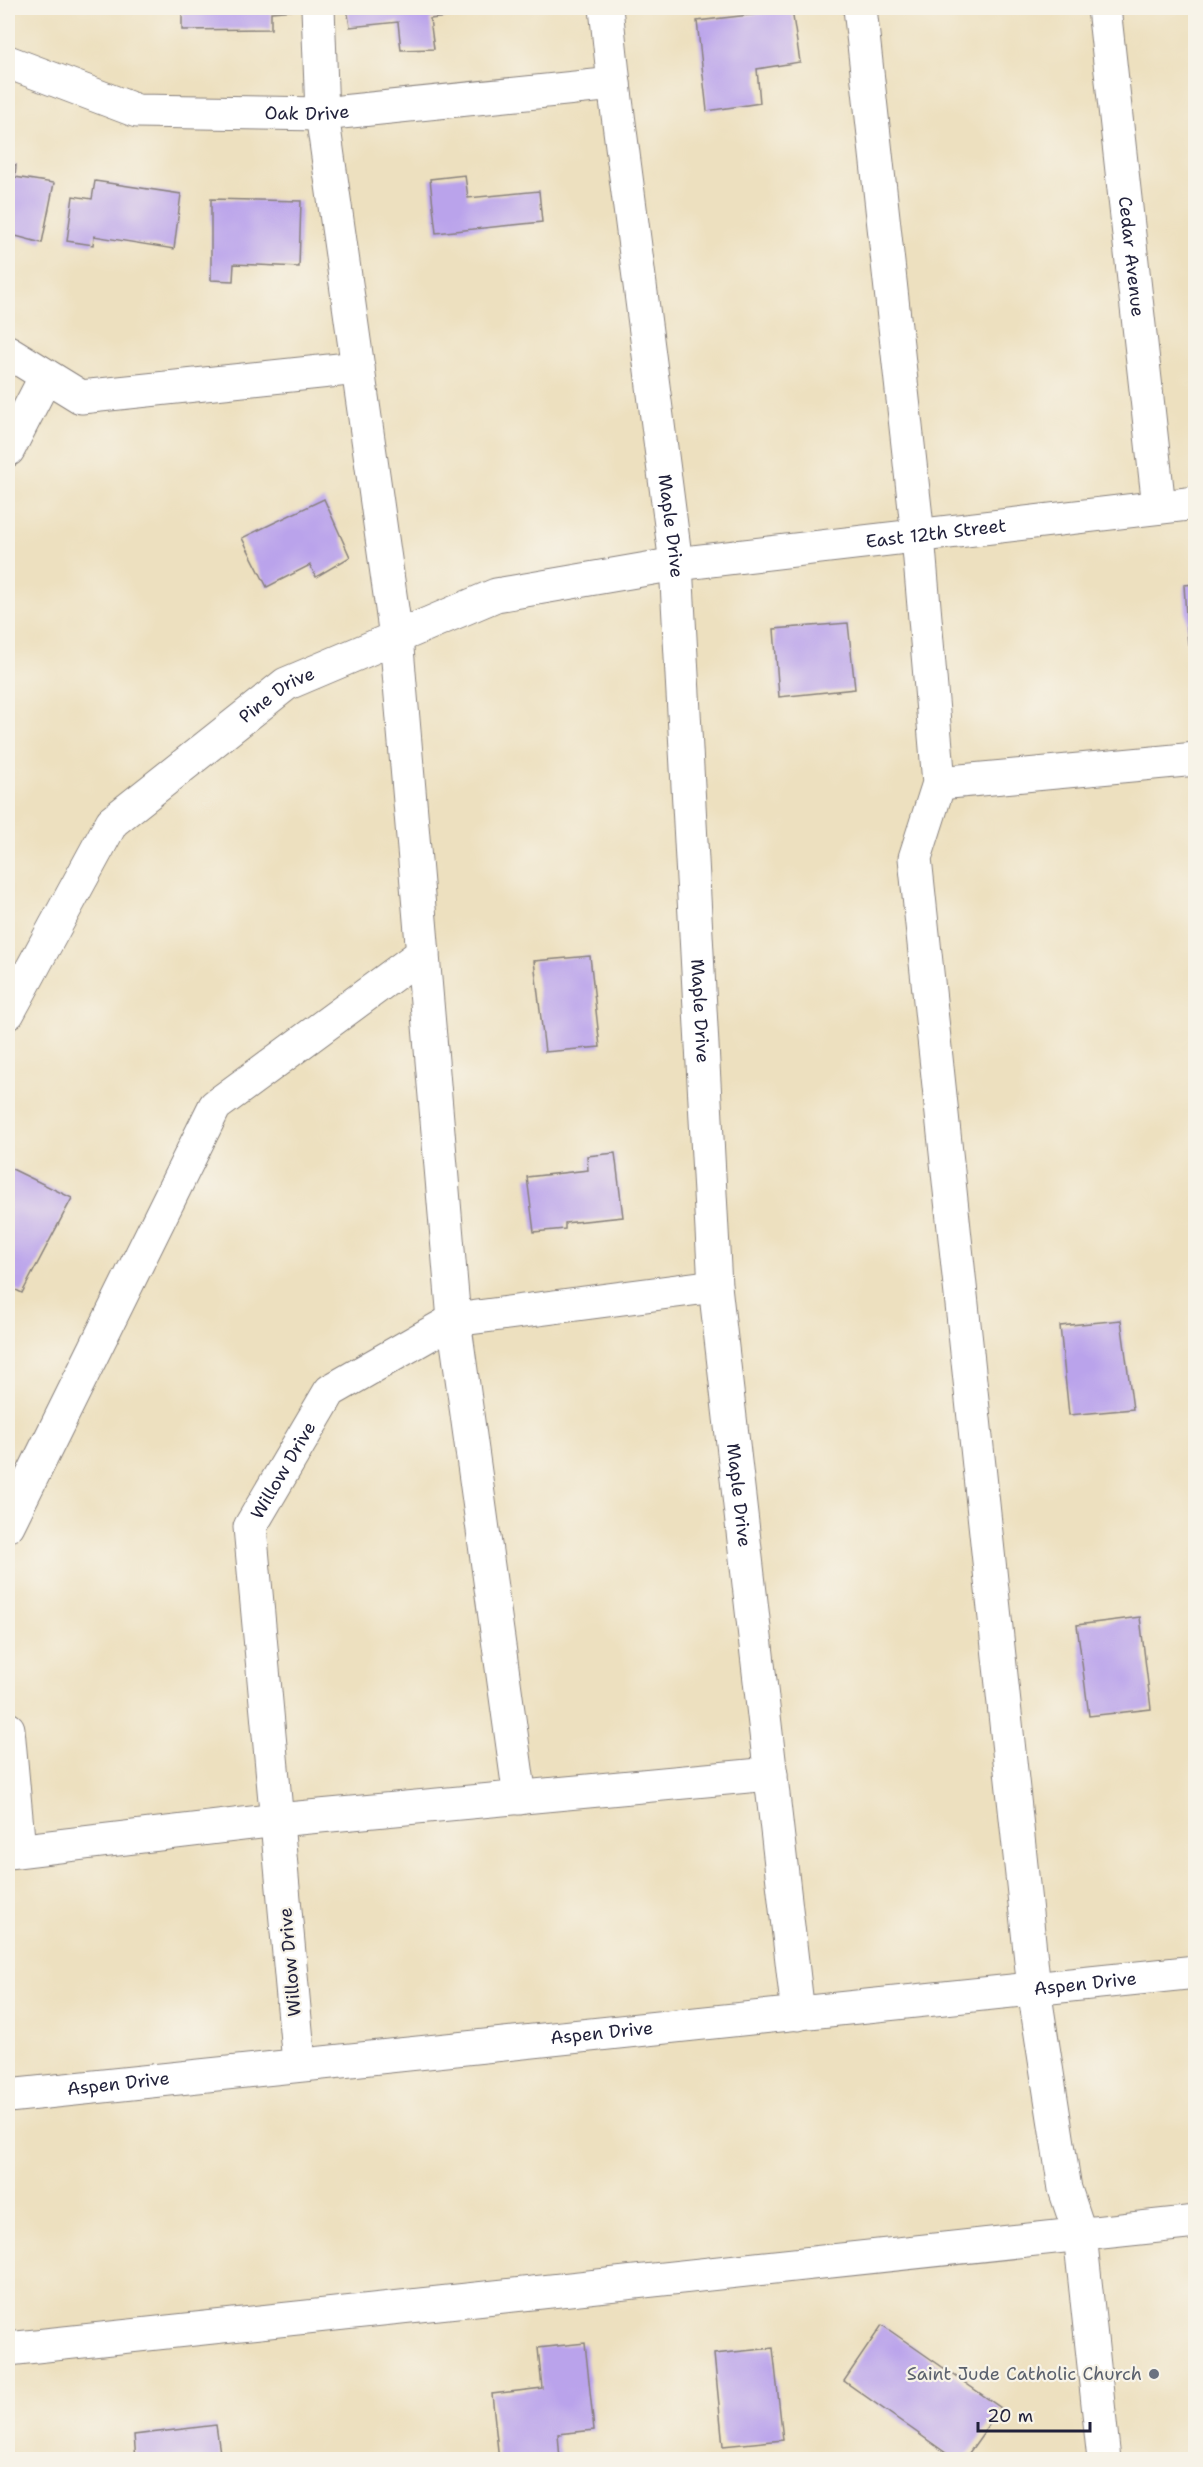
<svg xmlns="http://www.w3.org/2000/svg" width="1203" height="2467" viewBox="0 0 1203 2467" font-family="'Shantell Sans',sans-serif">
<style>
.building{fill:#baa3eb}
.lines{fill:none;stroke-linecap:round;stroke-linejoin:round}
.minor-casing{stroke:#88817d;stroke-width:35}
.minor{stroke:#fff;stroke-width:33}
.worship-dot{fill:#6b7280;stroke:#f7f3e8;stroke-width:2}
.labels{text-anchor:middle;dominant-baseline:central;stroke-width:4.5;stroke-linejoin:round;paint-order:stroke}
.street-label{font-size:18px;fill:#22223b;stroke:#f7f3e8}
.worship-label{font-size:18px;fill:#5b616d;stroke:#f7f3e8;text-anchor:end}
</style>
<rect width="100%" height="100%" fill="#f7f3e8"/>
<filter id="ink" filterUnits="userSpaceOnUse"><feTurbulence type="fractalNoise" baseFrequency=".0167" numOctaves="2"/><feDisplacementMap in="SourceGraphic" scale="12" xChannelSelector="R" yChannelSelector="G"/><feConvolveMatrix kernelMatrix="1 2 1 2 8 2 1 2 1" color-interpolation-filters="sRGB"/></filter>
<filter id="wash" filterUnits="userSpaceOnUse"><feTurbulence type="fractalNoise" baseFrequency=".008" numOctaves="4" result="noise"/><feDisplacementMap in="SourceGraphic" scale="24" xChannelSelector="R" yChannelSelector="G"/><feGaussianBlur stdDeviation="1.35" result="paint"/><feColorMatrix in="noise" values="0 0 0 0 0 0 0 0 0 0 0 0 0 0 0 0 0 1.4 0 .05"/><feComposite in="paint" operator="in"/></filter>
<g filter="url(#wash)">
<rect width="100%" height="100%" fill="#ede0bf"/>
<g id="blocks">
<g class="building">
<polygon points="182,8 295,8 296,10 271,12 271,29 182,30"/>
<polygon points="347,8 514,8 514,9 430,19 434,49 401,50 398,22 350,27"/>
<polygon points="792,10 800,62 757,69 760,103 707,111 697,21"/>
<polygon points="8,164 16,165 15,177 54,183 42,243 8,234"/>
<polygon points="465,175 468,198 539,191 542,222 436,233 430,179"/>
<polygon points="95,181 181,194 174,249 94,236 93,245 67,241 73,196 92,199"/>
<polygon points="211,199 301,201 299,267 234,264 233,281 211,280"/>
<polygon points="324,499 350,557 316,577 310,565 267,587 242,538"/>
<polygon points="1196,584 1196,644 1188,645 1184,585"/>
<polygon points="848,623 855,689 779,697 774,629"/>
<polygon points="590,956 600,1047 545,1052 534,961"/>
<polygon points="615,1153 623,1217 565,1223 565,1229 534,1232 527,1177 588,1170 587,1156"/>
<polygon points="8,1167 72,1198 22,1293 8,1286"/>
<polygon points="1121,1320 1133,1409 1069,1415 1060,1326"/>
<polygon points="1140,1617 1151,1709 1089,1716 1077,1625"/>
<polygon points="882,2325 1001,2408 964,2460 956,2460 844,2381"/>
<polygon points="585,2343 594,2430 558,2434 560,2460 499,2460 492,2394 542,2388 538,2348"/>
<polygon points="773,2348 783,2440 723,2446 714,2354"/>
<polygon points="216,2425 221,2460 136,2460 134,2435"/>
</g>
</g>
</g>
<g filter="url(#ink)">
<use href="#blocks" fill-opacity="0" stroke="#88817d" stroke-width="1.5"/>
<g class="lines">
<defs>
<g id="minor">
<polyline points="318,8 322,114 396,637 454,1320 520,1798"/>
<path id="s1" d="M606,8L614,84L676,564L715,1286L798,2014"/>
<polyline points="860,8 918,536 939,783 915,858 1034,1989 1065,2189 1080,2234 1104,2460"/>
<path id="s2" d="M1104,8L1159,507"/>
<path id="s3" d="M8,62L137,111L322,114L614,84"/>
<polyline points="8,352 81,397 358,368"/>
<polyline points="8,450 46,376"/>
<polyline points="939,783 1196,759"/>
<path id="s4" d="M8,1013L112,822L286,684L496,595L676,564L1196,503"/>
<polyline points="8,1525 215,1106 423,953"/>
<polyline points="8,1729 19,1850"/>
<polyline points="8,1852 277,1820 771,1774"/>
<path id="s5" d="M299,2063L250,1527L330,1391L454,1320L715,1286"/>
<path id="s6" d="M8,2096C403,2051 800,2014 1196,1972"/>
<polyline points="8,2349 1196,2222"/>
</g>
</defs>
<use href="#minor" class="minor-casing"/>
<use href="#minor" class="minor"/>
</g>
</g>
<circle class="worship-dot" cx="1154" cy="2374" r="6"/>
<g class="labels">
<g class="street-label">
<text stroke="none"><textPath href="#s3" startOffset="308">Oak Drive</textPath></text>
<text stroke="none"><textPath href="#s2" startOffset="250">Cedar Avenue</textPath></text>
<text stroke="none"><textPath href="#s1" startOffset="522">Maple Drive</textPath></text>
<text stroke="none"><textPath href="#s4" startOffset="1112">East 12th Street</textPath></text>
<text stroke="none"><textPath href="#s4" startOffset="426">Pine Drive</textPath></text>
<text stroke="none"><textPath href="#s1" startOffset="1008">Maple Drive</textPath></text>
<text stroke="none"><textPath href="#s5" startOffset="604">Willow Drive</textPath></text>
<text stroke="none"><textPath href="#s1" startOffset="1494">Maple Drive</textPath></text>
<text transform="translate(290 1962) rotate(-95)">Willow Drive</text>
<text stroke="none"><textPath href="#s6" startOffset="1083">Aspen Drive</textPath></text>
<text stroke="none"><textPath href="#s6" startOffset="597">Aspen Drive</textPath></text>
<text stroke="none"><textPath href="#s6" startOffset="111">Aspen Drive</textPath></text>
</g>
<g class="worship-label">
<text x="1142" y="2374">Saint Jude Catholic Church</text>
</g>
</g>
<rect width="1203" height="2467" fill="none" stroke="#f7f3e8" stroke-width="30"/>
<path d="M978 2422v9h112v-9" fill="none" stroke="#22223b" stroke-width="3"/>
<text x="987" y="2422" font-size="18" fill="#22223b" stroke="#f7f3e8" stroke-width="4.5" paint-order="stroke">20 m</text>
</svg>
